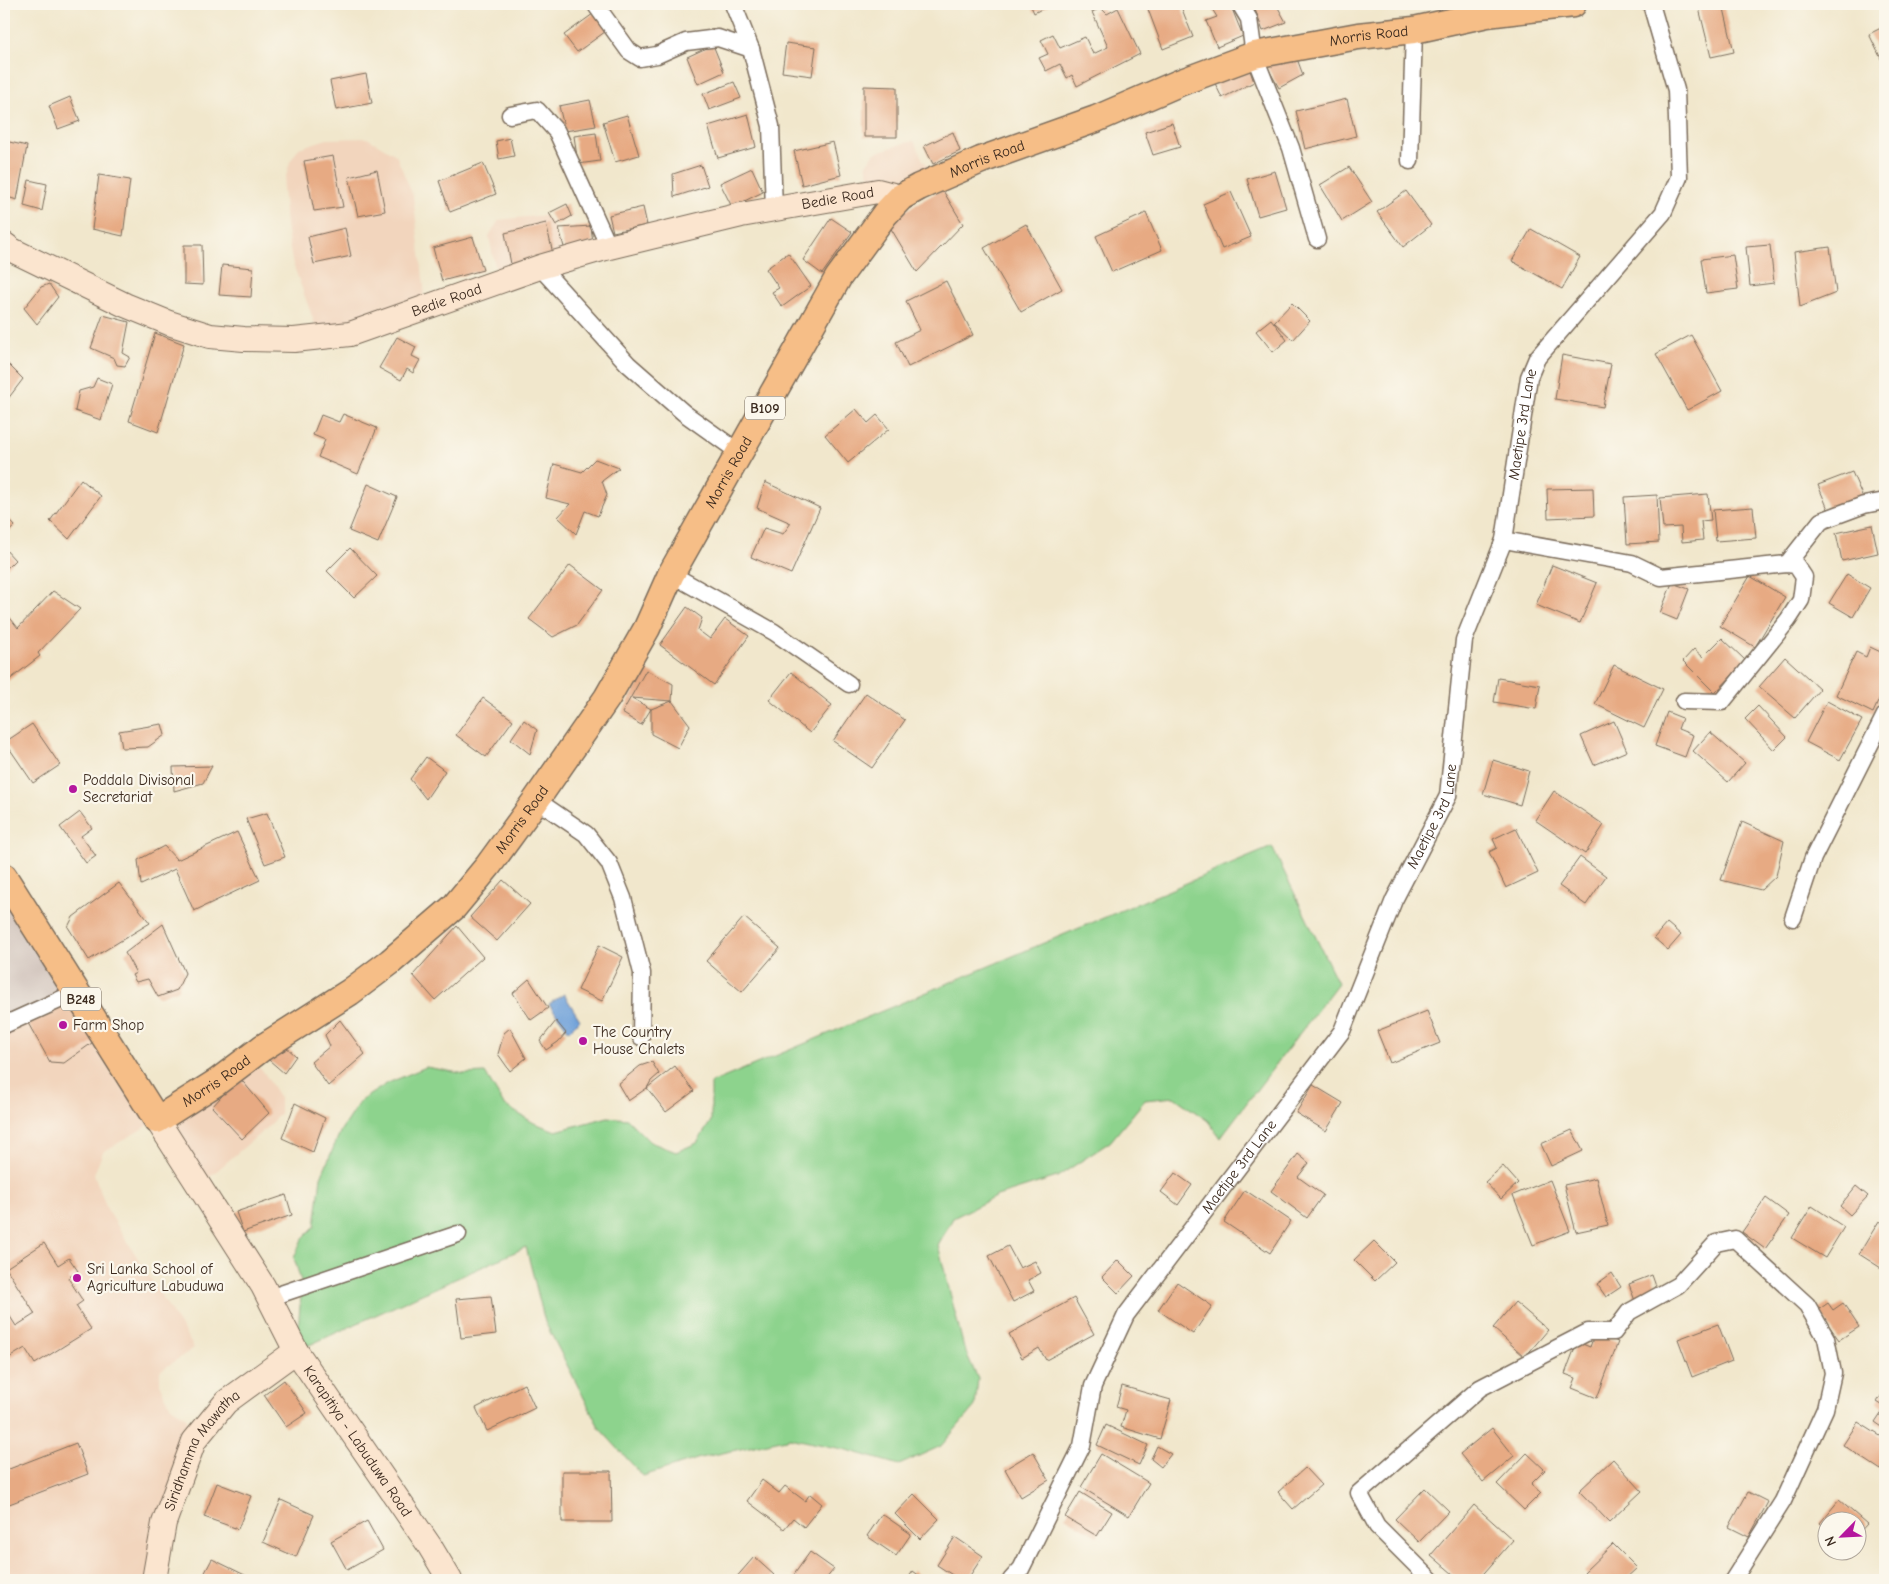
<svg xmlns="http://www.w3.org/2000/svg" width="1889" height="1584" viewBox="0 0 1889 1584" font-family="'Comic Neue',sans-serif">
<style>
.built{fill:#f2d5bd}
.industrial{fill:#cfc1ba}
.green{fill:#8dd38d;stroke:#647e56}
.water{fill:#6ea0d9;stroke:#54657c}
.building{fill:#e7aa83}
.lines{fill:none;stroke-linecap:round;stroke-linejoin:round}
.street-casing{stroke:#7b6c5b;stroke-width:19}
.secondary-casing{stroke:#7b6c5b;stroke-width:26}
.primary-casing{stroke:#7b6c5b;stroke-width:29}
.street{stroke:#fff;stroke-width:16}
.secondary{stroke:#fbe5cf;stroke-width:24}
.primary{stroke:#f6be87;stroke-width:26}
.poi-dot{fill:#b5179e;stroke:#fbf7ec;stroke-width:2}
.labels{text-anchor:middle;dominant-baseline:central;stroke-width:4.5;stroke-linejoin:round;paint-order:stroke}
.shield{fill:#fbf7ec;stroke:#75685c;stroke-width:1}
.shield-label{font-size:14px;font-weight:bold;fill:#3b2a1e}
.street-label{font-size:15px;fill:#3b2a1e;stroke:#fbf7ec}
.poi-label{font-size:15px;fill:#3b2a1e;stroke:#fbf7ec;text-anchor:start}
</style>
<rect width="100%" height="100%" fill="#fbf7ec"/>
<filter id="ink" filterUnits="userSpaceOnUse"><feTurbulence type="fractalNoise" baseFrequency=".02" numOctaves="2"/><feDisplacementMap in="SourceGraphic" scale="10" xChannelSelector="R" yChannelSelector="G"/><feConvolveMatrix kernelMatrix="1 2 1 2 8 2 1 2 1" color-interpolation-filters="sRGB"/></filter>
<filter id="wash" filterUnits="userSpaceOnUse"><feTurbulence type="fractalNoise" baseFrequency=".0096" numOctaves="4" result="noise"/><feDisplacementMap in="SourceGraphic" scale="20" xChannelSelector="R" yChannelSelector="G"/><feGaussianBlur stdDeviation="1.12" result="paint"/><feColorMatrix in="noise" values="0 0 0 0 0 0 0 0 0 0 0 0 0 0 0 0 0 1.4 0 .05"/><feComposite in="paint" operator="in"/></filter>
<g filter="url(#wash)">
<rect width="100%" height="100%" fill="#f1e7cc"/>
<g class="built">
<polygon points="367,138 396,155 413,196 424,286 422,309 320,338 292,261 286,225 283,187 290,162 299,148 327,139"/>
<polygon points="914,141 923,160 938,178 873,192 866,164 875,153 904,143"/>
<polygon points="536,216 546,216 552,224 559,244 561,259 498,282 489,236 499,220"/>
<polygon points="24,1016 50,1062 103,1035 157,1120 254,1064 263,1071 280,1098 280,1113 271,1124 198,1187 157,1120 103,1152 94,1174 107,1209 194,1348 160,1371 160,1386 171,1407 186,1417 194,1441 154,1580 4,1580 4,1025"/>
</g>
<polygon class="industrial" points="4,877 77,992 4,1025"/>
<polygon class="green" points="1272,847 1338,983 1220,1138 1208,1121 1174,1097 1145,1100 1110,1142 1057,1177 997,1196 953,1218 938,1245 964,1348 978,1379 975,1406 941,1446 899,1465 847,1450 790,1438 700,1458 643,1476 600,1429 545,1322 526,1247 296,1351 302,1284 294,1258 302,1239 315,1226 321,1177 341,1130 360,1101 388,1083 426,1067 465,1074 485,1073 504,1105 534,1123 556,1131 608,1117 627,1119 650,1142 676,1152 697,1143 711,1121 711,1083"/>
<polygon class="water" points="564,994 580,1020 569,1031 549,1004"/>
<g id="blocks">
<g class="building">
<polygon points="1030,4 1051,4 1034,13"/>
<polygon points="1146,4 1180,4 1193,37 1163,49"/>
<polygon points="1209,4 1230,4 1243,36 1217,47 1206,21 1217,17"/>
<polygon points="1258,4 1276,4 1286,22 1263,31 1254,7"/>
<polygon points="1718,4 1723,4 1734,52 1711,57 1699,8"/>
<polygon points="1101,8 1107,14 1118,8 1140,54 1077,86 1072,75 1067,78 1060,64 1046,71 1039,58 1048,54 1041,40 1053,34 1060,48 1085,37 1093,54 1108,47 1092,12"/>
<polygon points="597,11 609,29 577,52 564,35"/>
<polygon points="1885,26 1885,67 1869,34"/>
<polygon points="786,43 816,47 812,76 782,72"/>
<polygon points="713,45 724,72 698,84 687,57"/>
<polygon points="1296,56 1303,75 1279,88 1264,61"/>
<polygon points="1248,65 1254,82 1222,98 1212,77"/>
<polygon points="366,74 372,103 336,110 330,81"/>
<polygon points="734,82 741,98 709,110 703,94"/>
<polygon points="864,86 897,87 897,137 864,137"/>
<polygon points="70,97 80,121 58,129 49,106"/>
<polygon points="1347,99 1356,136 1305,149 1296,111"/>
<polygon points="590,100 596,126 565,131 559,106"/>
<polygon points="748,114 756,147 718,158 708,126"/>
<polygon points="627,115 639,155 615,162 603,122"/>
<polygon points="1172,123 1180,147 1153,155 1145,132"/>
<polygon points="953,132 960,151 933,164 924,146"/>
<polygon points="596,133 600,161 578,164 574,136"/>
<polygon points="510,138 514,156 499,159 496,141"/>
<polygon points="5,141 27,146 17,200 4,196"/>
<polygon points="833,142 841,175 802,185 794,151"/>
<polygon points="333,156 343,207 314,211 304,161"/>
<polygon points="483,163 496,194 450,212 439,181"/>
<polygon points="701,165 708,186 674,197 673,174"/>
<polygon points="1349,167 1372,202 1342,221 1320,185"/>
<polygon points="752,168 763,192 732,207 720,183"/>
<polygon points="377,170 385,211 358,216 349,177"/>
<polygon points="1275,171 1286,208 1258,216 1247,179"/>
<polygon points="99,175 130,180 123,236 92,229"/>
<polygon points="29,180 47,184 42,211 24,206"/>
<polygon points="942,189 963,224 917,272 887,222"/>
<polygon points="1406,191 1431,225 1403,247 1377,212"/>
<polygon points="1231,192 1251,237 1222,249 1203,204"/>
<polygon points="567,204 572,216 556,225 549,213"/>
<polygon points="643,207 647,225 613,232 609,215"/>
<polygon points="1146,213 1162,250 1112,272 1096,236"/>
<polygon points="831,218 852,232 822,274 803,260"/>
<polygon points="546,223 553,254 511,264 505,233"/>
<polygon points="1026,224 1062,289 1021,312 984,248"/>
<polygon points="591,226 593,243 565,251 559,228"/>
<polygon points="345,228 351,256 314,264 308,237"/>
<polygon points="1531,229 1580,257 1562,289 1512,261"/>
<polygon points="473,237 483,270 442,281 433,248"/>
<polygon points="184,245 202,245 203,285 184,284"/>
<polygon points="1770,245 1774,283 1750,286 1746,247"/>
<polygon points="1830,247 1836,293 1800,307 1794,252"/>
<polygon points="788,253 811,286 782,307 772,292 779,288 766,269"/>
<polygon points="1733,255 1738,289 1706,293 1701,259"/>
<polygon points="222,265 253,268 251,297 219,295"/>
<polygon points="946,281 973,335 908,367 896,342 920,330 906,301"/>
<polygon points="49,284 58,297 37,324 24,308 41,287"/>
<polygon points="1292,303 1310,321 1293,340 1274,322"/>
<polygon points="103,315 129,322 123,353 130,357 125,366 117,365 114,358 91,348"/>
<polygon points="1271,319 1287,340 1273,352 1256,331"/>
<polygon points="155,333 184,344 158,432 129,421"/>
<polygon points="1691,335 1722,391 1687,410 1656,354"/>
<polygon points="397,337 416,347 412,356 420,360 413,373 407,369 401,380 379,368"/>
<polygon points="1562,355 1611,364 1603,407 1555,399"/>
<polygon points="6,362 23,379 4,404 4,365"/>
<polygon points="97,378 112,384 101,420 75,411 79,391 93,387"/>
<polygon points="856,409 868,423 877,415 889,429 848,463 825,435"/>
<polygon points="343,414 377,428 358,474 318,457 325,440 313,435 321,415 339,422"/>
<polygon points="595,459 619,468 602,481 607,495 598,516 585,511 576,534 558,517 570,504 546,498 554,464 582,472"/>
<polygon points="1852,472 1864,500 1830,514 1818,485"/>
<polygon points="81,479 101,496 69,539 50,521"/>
<polygon points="765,482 820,508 791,574 751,557 764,528 783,534 791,523 757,508"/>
<polygon points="368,484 397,497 378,543 349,531"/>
<polygon points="1593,488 1594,516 1548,518 1547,489"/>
<polygon points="1708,494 1711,520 1701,521 1703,540 1682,542 1681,527 1663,528 1660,498"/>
<polygon points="1657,495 1659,542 1627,544 1624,497"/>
<polygon points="1753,507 1756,538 1716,541 1713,510"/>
<polygon points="4,514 15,526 4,536"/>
<polygon points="1872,525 1878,553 1842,561 1836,533"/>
<polygon points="4,548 15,560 4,571"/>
<polygon points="350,548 377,576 354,598 327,571"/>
<polygon points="570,565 603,590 577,625 553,637 529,619"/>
<polygon points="1552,565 1597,583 1580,623 1536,605"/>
<polygon points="1847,574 1870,588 1853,617 1829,603"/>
<polygon points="1750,576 1785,597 1755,647 1720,626"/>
<polygon points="1672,583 1689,589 1677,620 1660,613"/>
<polygon points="53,591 80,609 38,653 40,656 4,684 4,610 18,628"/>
<polygon points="687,607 702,618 698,630 710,639 725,619 749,636 714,685 660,645"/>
<polygon points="1722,638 1746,661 1715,693 1683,661 1694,649 1703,657"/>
<polygon points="1870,647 1885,654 1885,686 1873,713 1836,695 1856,652 1866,657"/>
<polygon points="1785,657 1820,689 1795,718 1759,687"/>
<polygon points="1614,665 1663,689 1644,728 1595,704"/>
<polygon points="646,670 673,684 672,701 690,725 678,748 651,734 651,709 672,701 632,698 651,709 641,725 622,713"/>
<polygon points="791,672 832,705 810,733 769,700"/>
<polygon points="1498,678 1540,685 1536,709 1494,702"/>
<polygon points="866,693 905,720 872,768 833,741"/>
<polygon points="483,698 513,720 486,757 456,735"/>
<polygon points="1827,701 1862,720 1840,760 1806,742"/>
<polygon points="1758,706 1787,737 1774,750 1745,719"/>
<polygon points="1667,712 1682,718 1678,729 1693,735 1685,757 1655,746"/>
<polygon points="524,720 537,730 530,754 511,739"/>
<polygon points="1614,721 1627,751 1594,765 1581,736"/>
<polygon points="32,724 60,765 33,783 5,742"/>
<polygon points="162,724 165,735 148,747 122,748 119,731"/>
<polygon points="1710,732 1745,763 1728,782 1693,751"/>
<polygon points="426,757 445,771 426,799 410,779"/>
<polygon points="1493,760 1529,771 1520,805 1483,794"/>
<polygon points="212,766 203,783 174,791 173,767"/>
<polygon points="1554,791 1604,825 1585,854 1535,820"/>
<polygon points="80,812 92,828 81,836 96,856 86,863 60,827"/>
<polygon points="267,813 285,857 265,864 246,819"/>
<polygon points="1742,822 1784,841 1776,876 1761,890 1721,880"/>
<polygon points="1516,828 1538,873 1506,888 1489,852 1497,848 1493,839"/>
<polygon points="237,832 260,880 194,911 175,869 141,885 138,860 164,846 177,860"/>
<polygon points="1580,857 1606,876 1586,905 1559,886"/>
<polygon points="503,880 530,904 497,941 470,917"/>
<polygon points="119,883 150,923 89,960 68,927 73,917"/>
<polygon points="744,917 780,948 742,992 706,961"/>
<polygon points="1667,923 1681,935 1668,950 1654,938"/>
<polygon points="163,924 185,973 177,990 158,997 148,979 136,982 132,975 136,973 125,953"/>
<polygon points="457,926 483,957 435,1000 413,975"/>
<polygon points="599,945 623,957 602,1001 578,990"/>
<polygon points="529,979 548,1008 531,1020 513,993"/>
<polygon points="77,992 103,1035 64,1063 50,1062 24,1016"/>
<polygon points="1427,1011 1440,1043 1390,1063 1377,1031"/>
<polygon points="340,1020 365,1054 328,1086 311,1062 330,1046 325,1035"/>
<polygon points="556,1021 566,1033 558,1042 546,1050 540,1041"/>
<polygon points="510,1028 526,1058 510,1071 498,1054 504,1033"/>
<polygon points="283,1044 296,1056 284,1073 269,1060"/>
<polygon points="652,1062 659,1074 651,1081 647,1088 628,1101 618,1084 640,1066"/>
<polygon points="675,1066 694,1091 666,1112 647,1088"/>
<polygon points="239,1077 269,1113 242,1139 212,1107"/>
<polygon points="1313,1085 1343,1103 1326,1131 1296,1113"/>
<polygon points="295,1103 325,1118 313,1152 282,1138"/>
<polygon points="1572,1130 1583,1151 1551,1166 1541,1144"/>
<polygon points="1298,1154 1309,1163 1298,1177 1323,1195 1307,1218 1271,1191"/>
<polygon points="1503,1166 1518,1183 1501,1199 1485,1182"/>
<polygon points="1175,1173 1192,1185 1178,1205 1161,1192"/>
<polygon points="1596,1178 1608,1225 1576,1232 1564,1185"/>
<polygon points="1550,1180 1570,1231 1533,1245 1513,1195"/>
<polygon points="1856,1186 1868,1196 1850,1215 1840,1206"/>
<polygon points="1245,1190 1291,1221 1270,1253 1224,1222"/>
<polygon points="286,1195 292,1215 243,1232 236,1212"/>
<polygon points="1766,1198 1789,1215 1765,1249 1742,1232"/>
<polygon points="1812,1206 1844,1227 1825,1258 1792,1238"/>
<polygon points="1879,1221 1885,1225 1885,1261 1881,1268 1859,1254"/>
<polygon points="1374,1241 1395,1262 1375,1281 1354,1260"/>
<polygon points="44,1243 58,1265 69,1258 78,1271 68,1278 83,1301 76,1306 91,1329 35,1364 25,1348 4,1361 4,1307 16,1326 35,1314 6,1268"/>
<polygon points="1008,1246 1020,1268 1035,1261 1041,1273 1028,1280 1034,1291 1013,1302 989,1256"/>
<polygon points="1118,1260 1134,1276 1118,1293 1102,1277"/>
<polygon points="1612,1273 1621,1287 1606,1297 1597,1284"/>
<polygon points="1652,1275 1658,1292 1635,1301 1629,1284"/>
<polygon points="1177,1282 1212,1306 1193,1334 1158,1310"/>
<polygon points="491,1296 496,1334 461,1338 456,1299"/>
<polygon points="1074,1298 1094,1334 1046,1360 1039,1348 1022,1358 1009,1334"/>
<polygon points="1515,1302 1548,1330 1525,1357 1493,1328"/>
<polygon points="1828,1303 1833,1310 1843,1303 1859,1327 1839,1340 1818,1310"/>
<polygon points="1718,1324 1732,1361 1692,1377 1678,1339"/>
<polygon points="1595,1333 1618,1342 1597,1398 1572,1388 1576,1378 1565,1374 1577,1342 1590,1347"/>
<polygon points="284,1380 307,1413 286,1427 264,1395"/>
<polygon points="524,1384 535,1408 487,1431 476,1408"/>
<polygon points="1122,1386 1171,1400 1160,1439 1121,1427 1126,1410 1116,1407"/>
<polygon points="1885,1390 1885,1429 1875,1422 1885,1407 1877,1402"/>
<polygon points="1858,1422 1885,1439 1885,1463 1881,1470 1843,1445"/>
<polygon points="1106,1425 1148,1445 1139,1465 1097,1445"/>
<polygon points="1492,1428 1514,1456 1483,1482 1460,1454"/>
<polygon points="76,1443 88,1474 4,1506 4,1471"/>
<polygon points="1157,1446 1171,1454 1161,1467 1151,1459"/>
<polygon points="1033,1452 1049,1480 1021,1497 1005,1469"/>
<polygon points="1527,1453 1545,1470 1531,1484 1541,1493 1524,1510 1497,1484"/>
<polygon points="1101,1454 1149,1483 1129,1516 1081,1487"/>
<polygon points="1613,1459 1642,1491 1609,1522 1579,1491"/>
<polygon points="1305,1468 1321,1485 1293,1509 1278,1492"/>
<polygon points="562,1471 611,1471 612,1522 562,1522"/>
<polygon points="762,1480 779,1493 785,1486 805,1501 810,1494 822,1504 804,1527 793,1518 784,1529 747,1501"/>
<polygon points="217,1483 251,1496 238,1529 204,1517"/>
<polygon points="1425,1488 1449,1511 1419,1542 1395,1519"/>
<polygon points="1080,1492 1112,1512 1097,1536 1065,1517"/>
<polygon points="1748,1492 1768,1502 1749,1537 1729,1527"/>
<polygon points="914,1494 939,1519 920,1539 895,1514"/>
<polygon points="281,1500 314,1515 296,1557 263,1542"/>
<polygon points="1839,1500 1867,1524 1856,1536 1856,1522 1826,1522 1826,1528 1820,1523"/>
<polygon points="1474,1505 1513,1540 1478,1580 1460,1580 1431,1555"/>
<polygon points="882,1514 911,1534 896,1556 867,1536"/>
<polygon points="367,1521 383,1550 347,1570 331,1541"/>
<polygon points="955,1537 983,1556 967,1580 960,1580 937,1565"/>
<polygon points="1613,1544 1637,1568 1624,1580 1592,1580 1584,1572"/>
<polygon points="810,1552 834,1569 825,1580 799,1580 793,1576"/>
<polygon points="754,1557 774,1575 769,1580 734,1580"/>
<polygon points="212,1559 255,1580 201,1580"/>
<polygon points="913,1571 925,1580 907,1580"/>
</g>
</g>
</g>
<g filter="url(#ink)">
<use href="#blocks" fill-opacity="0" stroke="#7b6c5b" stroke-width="1"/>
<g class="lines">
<defs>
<g id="street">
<polyline points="595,4 629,51 640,58 657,55 686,42 718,38 751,49"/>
<polyline points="733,4 751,49 771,126 774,209"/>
<polyline points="1240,4 1249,19 1254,55 1291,148 1317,239"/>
<polyline points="510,115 537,110 557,132 609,247"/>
<polyline points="1410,161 1414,30"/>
<polyline points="540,267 628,364 684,413 740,453"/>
<polyline points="1504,540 1632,563 1661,577 1787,564 1796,565 1804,577 1801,600 1788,620 1722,702 1684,701"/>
<polyline points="1787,564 1821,521 1864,505 1885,501"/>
<polyline points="671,574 774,632 849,684"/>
<polyline points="534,803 548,808 586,834 609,863 623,898 642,973 641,1037"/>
<polyline points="1793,918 1813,858 1885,715"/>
<polyline points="4,1025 77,992"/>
<polyline points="269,1298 458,1234"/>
<path id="s1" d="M1011,1580L1021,1569L1082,1446L1093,1386L1126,1315L1342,1031L1394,900L1448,796L1464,640L1504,540L1529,377L1537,358L1663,213L1679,177L1676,90L1651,4"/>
<polyline points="1431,1580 1377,1526 1359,1493 1480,1388 1588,1332 1614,1332 1629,1312 1678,1285 1716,1243 1735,1239 1807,1305 1826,1338 1833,1373 1825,1409 1783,1501 1733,1580"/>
</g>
<g id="secondary">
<path id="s2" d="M4,244L12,250L125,305L169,323L210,336L244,339L294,340L350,334L540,267L609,247L741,215L878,191L901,197"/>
<path id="s3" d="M157,1120L263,1286L296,1351L429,1545L450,1580"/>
<path id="s4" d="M154,1580L164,1523L194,1441L226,1402L296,1351"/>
</g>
<g id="primary">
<path id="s5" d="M4,877L157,1120L217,1082L262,1048L350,992L390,962L454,907L488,866L534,803L607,698L647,628L671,574L838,278L885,214L901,197L919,187L981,160L1096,119L1179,83L1254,55L1358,36L1414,30L1487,14L1573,4"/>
</g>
</defs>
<use href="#street" class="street-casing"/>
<use href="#secondary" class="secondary-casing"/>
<use href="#primary" class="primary-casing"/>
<use href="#street" class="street"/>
<use href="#secondary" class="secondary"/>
<use href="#primary" class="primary"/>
</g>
</g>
<g class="poi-dot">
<circle cx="73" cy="789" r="5"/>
<circle cx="63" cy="1025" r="5"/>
<circle cx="583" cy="1041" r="5"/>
<circle cx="77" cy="1278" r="5"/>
</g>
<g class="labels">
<g class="shield">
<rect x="745" y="396.5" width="40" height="23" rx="4"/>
<rect x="61" y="987.5" width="40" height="23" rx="4"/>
</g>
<g class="shield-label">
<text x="765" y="408">B109</text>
<text x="81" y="999">B248</text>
</g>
<g class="street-label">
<text stroke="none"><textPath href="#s5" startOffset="1992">Morris Road</textPath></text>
<text stroke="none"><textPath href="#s5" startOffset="1589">Morris Road</textPath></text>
<text stroke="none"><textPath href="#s2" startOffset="874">Bedie Road</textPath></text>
<text stroke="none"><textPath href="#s2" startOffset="469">Bedie Road</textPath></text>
<text stroke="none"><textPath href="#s1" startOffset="1288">Maetipe 3rd Lane</textPath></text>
<text stroke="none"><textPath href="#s5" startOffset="1169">Morris Road</textPath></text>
<text stroke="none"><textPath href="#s1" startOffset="882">Maetipe 3rd Lane</textPath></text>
<text stroke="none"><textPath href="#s5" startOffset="764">Morris Road</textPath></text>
<text stroke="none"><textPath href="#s5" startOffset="358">Morris Road</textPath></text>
<text stroke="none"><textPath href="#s1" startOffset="478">Maetipe 3rd Lane</textPath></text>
<text stroke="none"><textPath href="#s3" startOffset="379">Karapitiya - Labuduwa Road</textPath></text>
<text stroke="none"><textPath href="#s4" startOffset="141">Siridhamma Mawatha</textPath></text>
</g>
<g class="poi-label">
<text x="83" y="780">Poddala Divisonal<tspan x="83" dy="17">Secretariat</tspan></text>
<text x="73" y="1025">Farm Shop</text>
<text x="593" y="1032">The Country<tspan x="593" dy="17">House Chalets</tspan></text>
<text x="87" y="1269">Sri Lanka School of<tspan x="87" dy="17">Agriculture Labuduwa</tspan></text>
</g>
</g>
<rect width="1889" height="1584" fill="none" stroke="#fbf7ec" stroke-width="20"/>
<g transform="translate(1842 1536) rotate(246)"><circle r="24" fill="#fbf7ec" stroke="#aea59a"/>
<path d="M0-4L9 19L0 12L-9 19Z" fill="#b5179e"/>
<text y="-8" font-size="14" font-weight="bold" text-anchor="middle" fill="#3b2a1e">N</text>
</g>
</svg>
